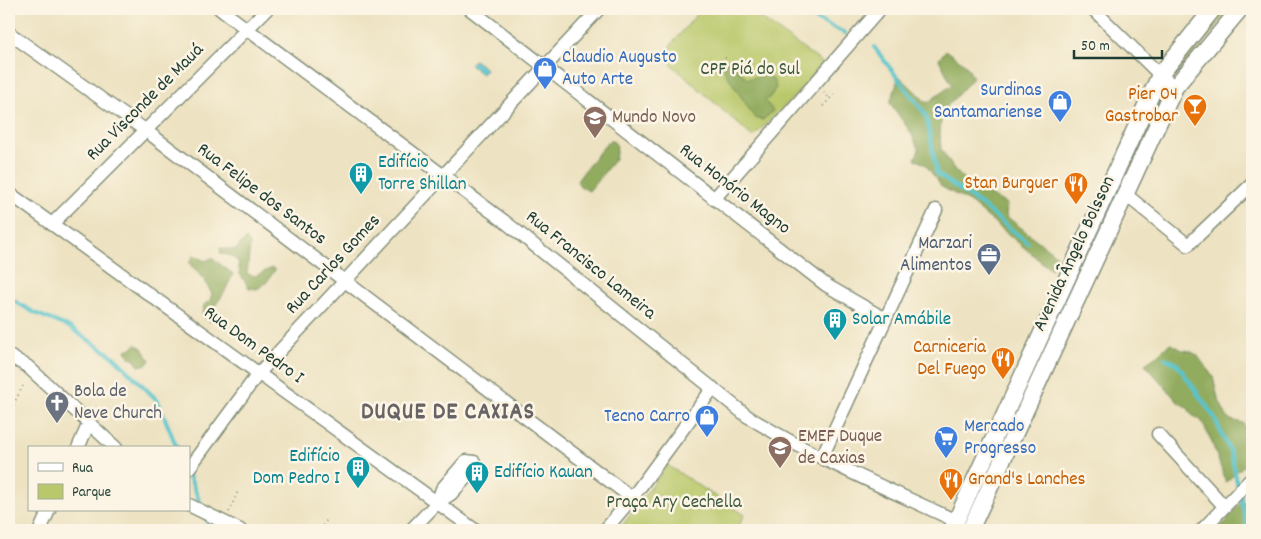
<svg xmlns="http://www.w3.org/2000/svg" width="1261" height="539" viewBox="0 0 1261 539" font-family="Dekko,sans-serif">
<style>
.green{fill:#b9c86a;stroke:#6c824f}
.forest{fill:#92ac5e;stroke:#587449}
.water{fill:#56c4cc;stroke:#3a8080}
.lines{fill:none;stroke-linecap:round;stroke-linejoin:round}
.stream{stroke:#56c4cc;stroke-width:4}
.minor-casing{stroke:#86907a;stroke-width:15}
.major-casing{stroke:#86907a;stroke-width:19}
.path{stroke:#86907a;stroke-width:2;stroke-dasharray:1 4;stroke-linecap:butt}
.minor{stroke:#fff;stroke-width:12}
.major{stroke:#fff;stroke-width:16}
.labels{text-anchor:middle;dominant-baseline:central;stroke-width:5;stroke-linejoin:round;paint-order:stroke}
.shop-label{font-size:19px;fill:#366cbe;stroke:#fcf5e5;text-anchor:start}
.park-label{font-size:19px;fill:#3e593f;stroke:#fcf5e5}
.food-label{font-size:19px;fill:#c56008;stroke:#fcf5e5;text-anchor:end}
.street-label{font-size:19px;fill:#1f3d34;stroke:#fcf5e5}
.education-label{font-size:19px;fill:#785e54;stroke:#fcf5e5;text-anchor:start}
.culture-label{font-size:19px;fill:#0d838f;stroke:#fcf5e5;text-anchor:start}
.service-label{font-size:19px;fill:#4e5e75;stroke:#fcf5e5;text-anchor:end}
.worship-label{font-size:19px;fill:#5b616d;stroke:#fcf5e5;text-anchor:start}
.district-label{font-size:24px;font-weight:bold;letter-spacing:1px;fill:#686465;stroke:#fcf5e5}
</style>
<rect width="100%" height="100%" fill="#fcf5e5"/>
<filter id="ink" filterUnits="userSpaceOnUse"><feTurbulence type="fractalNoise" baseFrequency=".02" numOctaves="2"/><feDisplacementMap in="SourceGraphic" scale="10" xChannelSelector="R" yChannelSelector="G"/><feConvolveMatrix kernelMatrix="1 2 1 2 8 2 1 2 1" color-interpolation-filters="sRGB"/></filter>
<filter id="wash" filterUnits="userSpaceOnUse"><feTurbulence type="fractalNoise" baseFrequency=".0096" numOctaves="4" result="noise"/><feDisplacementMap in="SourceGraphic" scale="20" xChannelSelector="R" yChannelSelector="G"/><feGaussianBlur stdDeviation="1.12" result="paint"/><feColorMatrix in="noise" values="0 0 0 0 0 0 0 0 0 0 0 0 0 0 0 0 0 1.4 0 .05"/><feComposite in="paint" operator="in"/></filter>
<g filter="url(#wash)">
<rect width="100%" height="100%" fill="#ede2c1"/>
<g class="green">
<polygon points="701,9 748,9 823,63 796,95 753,137 662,56"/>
<polygon points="1225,9 1231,9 1180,70 1176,70 1175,68"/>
<polygon points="1163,88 1165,90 1072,290 1070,290"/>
<polygon points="667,465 745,515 736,530 619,530"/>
</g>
<g class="forest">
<polygon points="946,50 966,65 973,78 938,116 941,120 940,133 941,149 954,169 970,185 1007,204 1006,216 1057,256 1051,270 971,203 942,187 925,164 915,159 919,150 910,131 890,103 899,76 927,103 952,85 939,59"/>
<polygon points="731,62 747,79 765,75 773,79 776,87 769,99 764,99 773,111 763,120 755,118 725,72 723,63"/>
<path d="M609,141H613L617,146L615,159L589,191L580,186L577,181C587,167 598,153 609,141Z"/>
<polygon points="246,239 250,244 247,274 255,276 272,268 275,270 266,283 257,289 249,288 240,274 238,261 229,255 221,254 220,248 235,250"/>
<polygon points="194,255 205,261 212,258 233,274 224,293 212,310 213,321 209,321 202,315 204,305 210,300 212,294 205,281 189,263"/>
<polygon points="1170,343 1182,350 1190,351 1197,355 1213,377 1218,398 1227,417 1231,420 1243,423 1252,438 1252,458 1226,482 1211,440 1201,420 1192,415 1188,408 1178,402 1145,364 1157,356"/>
<polygon points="136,344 142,348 150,360 147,364 139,366 133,358 129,357 126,350 132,348"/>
<polygon points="1242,501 1252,505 1252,530 1218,530"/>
</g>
<polygon class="water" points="474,60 486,69 482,74 470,65"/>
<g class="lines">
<g class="stream">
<polyline points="794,9 845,33"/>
<polyline points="874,47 926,115 937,174 980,204 1028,243"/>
<polyline points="9,298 35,313 69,327 114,357 158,401 177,448"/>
<polyline points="1165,358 1177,364 1214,417 1231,454 1238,487"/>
<polyline points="189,476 202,507"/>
<polyline points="1240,493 1248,530"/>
<polyline points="205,516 211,530"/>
</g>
</g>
</g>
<g filter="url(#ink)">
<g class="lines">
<defs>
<g id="minor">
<path d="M220,9L504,221L747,416C812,457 886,488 956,521"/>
<polyline points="470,9 826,285 885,319"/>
<polyline points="1093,9 1160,75 1175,87"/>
<polyline points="9,33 145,130 632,498"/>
<polyline points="9,193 475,530"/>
<polyline points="1125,194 1188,245 1252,184"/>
<polyline points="714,199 880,9"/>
<polyline points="52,224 267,9"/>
<polyline points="9,356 27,366 116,448"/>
<polyline points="1158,434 1224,506"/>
<polyline points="78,448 89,423"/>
<polyline points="822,457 936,210"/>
<polyline points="189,468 258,374 599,9"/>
<polyline points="189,505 240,530"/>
<polyline points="40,530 49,510"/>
<polyline points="411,530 437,503 451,494 475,468 474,462 466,461 442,489 437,503"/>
<polyline points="605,530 632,498 713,388"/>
<polyline points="1202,530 1252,478"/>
</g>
<g id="major">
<polyline points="952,530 1160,75 1213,9"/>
<polyline points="970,530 1175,87 1240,9"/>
</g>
</defs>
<use href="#minor" class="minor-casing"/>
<use href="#major" class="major-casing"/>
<g class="path">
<polyline points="712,66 721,60 729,56"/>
<polyline points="824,92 830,99"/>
<polyline points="823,106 836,92"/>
<polyline points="11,409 24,384"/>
<polyline points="229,512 238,491"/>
<polyline points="320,530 328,518"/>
</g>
<use href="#minor" class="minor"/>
<use href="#major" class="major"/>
</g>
</g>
<defs>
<symbol id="shop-pin" viewBox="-11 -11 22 30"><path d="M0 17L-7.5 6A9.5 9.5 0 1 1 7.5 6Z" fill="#3f7fe0" stroke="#fcf5e5"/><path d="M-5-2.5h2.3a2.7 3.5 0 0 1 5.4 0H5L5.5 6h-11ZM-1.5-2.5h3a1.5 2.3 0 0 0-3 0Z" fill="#fff"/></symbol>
<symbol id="bar-pin" viewBox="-11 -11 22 30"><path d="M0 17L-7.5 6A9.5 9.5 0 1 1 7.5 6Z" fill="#e8710a" stroke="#fcf5e5"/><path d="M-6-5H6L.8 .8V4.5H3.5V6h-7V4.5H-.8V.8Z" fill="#fff"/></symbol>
<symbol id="school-pin" viewBox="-11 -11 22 30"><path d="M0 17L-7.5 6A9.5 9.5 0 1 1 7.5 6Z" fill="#8d6e63" stroke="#fcf5e5"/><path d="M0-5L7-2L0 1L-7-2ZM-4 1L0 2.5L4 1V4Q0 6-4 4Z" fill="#fff"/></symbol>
<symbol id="building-pin" viewBox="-11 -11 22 30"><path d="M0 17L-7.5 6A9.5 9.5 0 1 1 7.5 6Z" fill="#0f9aa8" stroke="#fcf5e5"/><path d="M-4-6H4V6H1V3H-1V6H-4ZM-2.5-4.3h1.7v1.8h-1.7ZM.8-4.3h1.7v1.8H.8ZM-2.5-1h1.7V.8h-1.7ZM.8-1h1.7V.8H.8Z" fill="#fff"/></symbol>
<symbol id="restaurant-pin" viewBox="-11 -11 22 30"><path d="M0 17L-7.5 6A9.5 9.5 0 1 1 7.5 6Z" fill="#e8710a" stroke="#fcf5e5"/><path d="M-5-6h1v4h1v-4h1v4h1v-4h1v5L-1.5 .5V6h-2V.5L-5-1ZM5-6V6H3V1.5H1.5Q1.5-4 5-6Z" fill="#fff"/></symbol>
<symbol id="office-pin" viewBox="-11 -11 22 30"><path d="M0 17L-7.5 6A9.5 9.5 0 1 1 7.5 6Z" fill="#5c6f8a" stroke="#fcf5e5"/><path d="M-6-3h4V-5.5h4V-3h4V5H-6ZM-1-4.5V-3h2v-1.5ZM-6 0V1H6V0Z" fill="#fff"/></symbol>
<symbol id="church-pin" viewBox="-11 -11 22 30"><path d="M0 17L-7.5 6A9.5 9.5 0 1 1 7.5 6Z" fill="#6b7280" stroke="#fcf5e5"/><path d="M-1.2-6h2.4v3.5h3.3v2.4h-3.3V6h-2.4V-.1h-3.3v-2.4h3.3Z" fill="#fff"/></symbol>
<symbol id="supermarket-pin" viewBox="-11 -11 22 30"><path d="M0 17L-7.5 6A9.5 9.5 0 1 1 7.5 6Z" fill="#3f7fe0" stroke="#fcf5e5"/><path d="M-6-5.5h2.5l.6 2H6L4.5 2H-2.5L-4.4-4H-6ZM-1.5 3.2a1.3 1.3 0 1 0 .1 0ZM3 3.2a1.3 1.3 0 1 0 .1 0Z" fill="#fff"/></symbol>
</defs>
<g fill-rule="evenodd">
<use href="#shop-pin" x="531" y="55" width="28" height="38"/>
<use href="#shop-pin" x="1046" y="88" width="28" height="38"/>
<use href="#bar-pin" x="1181" y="92" width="28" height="38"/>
<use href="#school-pin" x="581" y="104" width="28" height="38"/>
<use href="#building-pin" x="347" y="160" width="28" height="38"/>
<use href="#restaurant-pin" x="1062" y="170" width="28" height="38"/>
<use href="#office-pin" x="975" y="241" width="28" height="38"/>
<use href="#building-pin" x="821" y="306" width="28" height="38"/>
<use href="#restaurant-pin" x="989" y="345" width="28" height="38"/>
<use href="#church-pin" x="43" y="389" width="28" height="38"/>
<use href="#shop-pin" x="693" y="403" width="28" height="38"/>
<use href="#supermarket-pin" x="932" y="424" width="28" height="38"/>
<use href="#school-pin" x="766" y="434" width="28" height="38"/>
<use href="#building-pin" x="344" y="454" width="28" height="38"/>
<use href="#building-pin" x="463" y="459" width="28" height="38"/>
<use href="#restaurant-pin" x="937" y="466" width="28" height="38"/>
</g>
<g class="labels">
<g class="shop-label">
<text x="562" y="58">Claudio Augusto<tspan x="562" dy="22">Auto Arte</tspan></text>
<text x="1042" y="91" text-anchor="end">Surdinas<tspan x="1042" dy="22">Santamariense</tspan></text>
<text x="690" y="417" text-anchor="end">Tecno Carro</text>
<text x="964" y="427">Mercado<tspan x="964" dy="22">Progresso</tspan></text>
</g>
<g class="park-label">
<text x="750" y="70">CPF Piá do Sul</text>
<text x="674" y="503">Praça Ary Cechella</text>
</g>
<g class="food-label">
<text x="1178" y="95">Pier 04<tspan x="1178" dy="22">Gastrobar</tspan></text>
<text x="1058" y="184">Stan Burguer</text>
<text x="986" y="348">Carniceria<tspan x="986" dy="22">Del Fuego</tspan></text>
<text x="968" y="480" text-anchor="start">Grand's Lanches</text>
</g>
<g class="street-label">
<text transform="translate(146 103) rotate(-45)">Rua Visconde de Mauá</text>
<text transform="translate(734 190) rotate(38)">Rua Honório Magno</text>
<text transform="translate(261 195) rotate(37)">Rua Felipe dos Santos</text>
<text transform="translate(1075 254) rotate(-65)">Avenida Ângelo Bolsson</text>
<text transform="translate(334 265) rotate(-47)">Rua Carlos Gomes</text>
<text transform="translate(590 266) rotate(39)">Rua Francisco Lameira</text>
<text transform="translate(253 346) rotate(36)">Rua Dom Pedro I</text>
</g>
<g class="education-label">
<text x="612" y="118">Mundo Novo</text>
<text x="798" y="437">EMEF Duque<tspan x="798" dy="22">de Caxias</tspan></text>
</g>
<g class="culture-label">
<text x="378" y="163">Edifício<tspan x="378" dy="22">Torre Shillan</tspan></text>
<text x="852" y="320">Solar Amábile</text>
<text x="340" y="457" text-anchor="end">Edifício<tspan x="340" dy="22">Dom Pedro I</tspan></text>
<text x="494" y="473">Edifício Kauan</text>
</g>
<g class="service-label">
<text x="972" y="244">Marzari<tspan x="972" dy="22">Alimentos</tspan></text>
</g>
<g class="worship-label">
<text x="74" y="392">Bola de<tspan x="74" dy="22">Neve Church</tspan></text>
</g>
<g class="district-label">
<text x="448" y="413">DUQUE DE CAXIAS</text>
</g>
</g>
<rect width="1261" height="539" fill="none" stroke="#fcf5e5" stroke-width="30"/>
<rect x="28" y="446" width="162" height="65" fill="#fcf5e5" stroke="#a4ab9e"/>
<rect x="38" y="463" width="25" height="8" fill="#ffffff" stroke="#a4ab9e"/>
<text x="72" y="472" font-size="15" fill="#1f3d34">Rua</text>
<rect x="38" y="484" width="25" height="15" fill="#b9c86a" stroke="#a4ab9e"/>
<text x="72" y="496" font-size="15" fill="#1f3d34">Parque</text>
<path d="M1074 50v8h88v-8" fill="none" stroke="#1f3d34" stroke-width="2.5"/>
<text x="1081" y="50" font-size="15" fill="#1f3d34" stroke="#fcf5e5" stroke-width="4" paint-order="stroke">50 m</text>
</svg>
